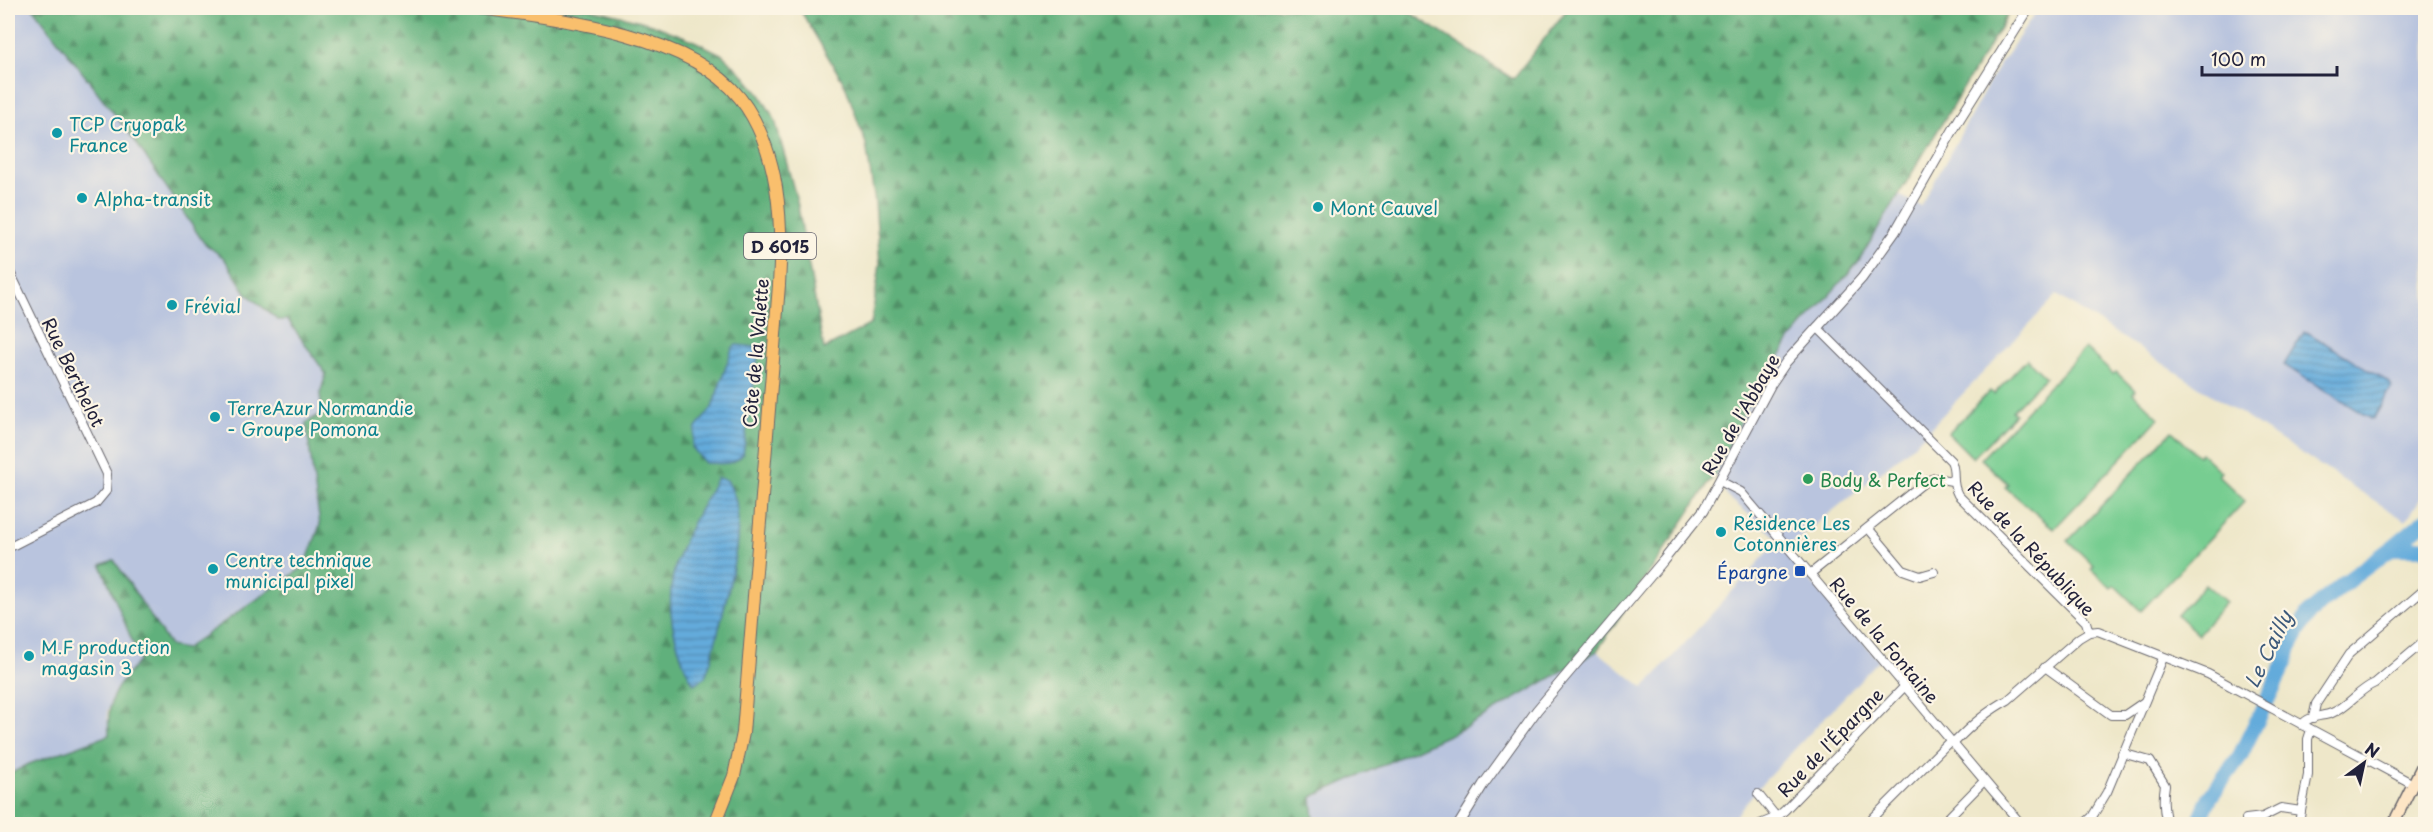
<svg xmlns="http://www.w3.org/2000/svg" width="2433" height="832" viewBox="0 0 2433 832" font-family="'Playpen Sans',sans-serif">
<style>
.industrial{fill:#b9c4de}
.green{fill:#77cd91;stroke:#4c7866;stroke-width:1.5}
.forest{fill:url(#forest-firs);stroke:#42695b;stroke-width:1.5}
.water{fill:url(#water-rules);stroke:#43668b;stroke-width:1.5}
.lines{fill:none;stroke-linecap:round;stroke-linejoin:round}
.river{stroke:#64abdb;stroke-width:16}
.minor-casing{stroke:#69676d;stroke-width:10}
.tertiary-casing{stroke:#69676d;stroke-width:11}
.secondary-casing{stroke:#69676d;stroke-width:13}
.primary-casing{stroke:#69676d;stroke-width:14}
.minor{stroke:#fff;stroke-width:8}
.tertiary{stroke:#fff;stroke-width:9}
.secondary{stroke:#fde5c5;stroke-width:10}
.primary{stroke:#f9bf6d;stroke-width:12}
.culture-dot{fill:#0f9aa8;stroke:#fcf5e5;stroke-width:2}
.leisure-dot{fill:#2e9e5b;stroke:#fcf5e5;stroke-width:2}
.transit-dot{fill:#1a4fb4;stroke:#fcf5e5;stroke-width:2}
.labels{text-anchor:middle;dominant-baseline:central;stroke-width:4.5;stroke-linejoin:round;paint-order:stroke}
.shield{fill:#fcf5e5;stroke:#63616e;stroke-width:1.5}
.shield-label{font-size:16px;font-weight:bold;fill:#22223b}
.culture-label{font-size:18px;fill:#0d838f;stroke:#fcf5e5;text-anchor:start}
.street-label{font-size:18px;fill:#22223b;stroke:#fcf5e5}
.leisure-label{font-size:18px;fill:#27864d;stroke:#fcf5e5;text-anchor:start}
.transit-label{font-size:18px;fill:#164399;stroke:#fcf5e5;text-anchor:end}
.water-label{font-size:20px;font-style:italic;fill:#3c597b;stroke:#fcf5e5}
</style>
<defs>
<pattern id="forest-firs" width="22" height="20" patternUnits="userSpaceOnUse" patternTransform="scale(1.5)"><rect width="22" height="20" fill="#61b07b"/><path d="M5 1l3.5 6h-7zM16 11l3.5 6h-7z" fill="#508f66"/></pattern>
<pattern id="water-rules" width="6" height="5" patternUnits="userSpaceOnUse" patternTransform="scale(1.5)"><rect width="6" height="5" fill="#64abdb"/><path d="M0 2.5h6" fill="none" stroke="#528bb3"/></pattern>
</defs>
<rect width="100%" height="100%" fill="#fcf5e5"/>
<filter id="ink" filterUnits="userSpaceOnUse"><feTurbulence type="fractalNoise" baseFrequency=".0167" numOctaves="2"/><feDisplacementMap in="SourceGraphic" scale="12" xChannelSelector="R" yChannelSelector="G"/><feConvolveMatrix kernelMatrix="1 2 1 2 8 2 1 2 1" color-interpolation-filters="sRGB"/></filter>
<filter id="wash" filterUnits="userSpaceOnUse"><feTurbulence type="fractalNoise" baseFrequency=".008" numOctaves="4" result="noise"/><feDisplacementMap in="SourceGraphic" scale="24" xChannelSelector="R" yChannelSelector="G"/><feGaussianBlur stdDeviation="1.35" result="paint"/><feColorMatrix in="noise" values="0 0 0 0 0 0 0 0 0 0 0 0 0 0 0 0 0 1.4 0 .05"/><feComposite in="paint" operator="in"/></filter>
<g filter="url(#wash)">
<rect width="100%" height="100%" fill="#eee7c9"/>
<g class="industrial">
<polygon points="8,8 33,8 135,141 204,243 224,258 247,294 288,320 326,374 320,394 322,413 306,423 320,525 305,566 185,649 170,646 115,561 101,566 140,660 116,689 107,712 109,735 29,764 8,775"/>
<polygon points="2039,8 2425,8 2426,490 2406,521 2057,295 1915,444 1788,547 1728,497 1715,474 1746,408 1791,339 1858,262 1899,195 1921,206 1996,70"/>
<polygon points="1777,542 1879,660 1758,788 1729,824 1316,824 1314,821 1311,797 1468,726 1597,651 1644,688"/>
</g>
<g class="green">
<polygon points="2085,348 2113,374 2116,372 2135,390 2133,393 2159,418 2054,529 2005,487 2008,484 1981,459"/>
<polygon points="2027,359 2045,377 2012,411 2015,414 1973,458 1948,433 1990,391 1994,394"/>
<polygon points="2172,431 2198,456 2201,453 2221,472 2218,475 2245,501 2141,611 2114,585 2111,588 2091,569 2094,566 2068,541"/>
<polygon points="2205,584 2226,602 2198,634 2177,615"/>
</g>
<path class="forest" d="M33,8H588L649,23L690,39L721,54L744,75L761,96L775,120L797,201L824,349L871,324L880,264L875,203L866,144L845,85L799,8H1403L1513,79L1568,8H2012L1858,262L1791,339L1746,408L1715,474L1597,651L1468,726L1312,797L1314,821L1299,824H8V775L29,764L109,735C106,696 116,688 140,660L101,565L114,560L170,646L185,649L305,566L320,525L306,423L322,413L320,394L326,374L288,320H278L247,294L224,258L204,243L135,141Z"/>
<g class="water">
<polygon points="2304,332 2307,332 2390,383 2392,387 2374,418 2371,419 2284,365"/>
<path d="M736,345L755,347L759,350L743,454C732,467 721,463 705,463L692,447L696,428L712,408L732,349Z"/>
<path d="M717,478L727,480C730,486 733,492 735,498C746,540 721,617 711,660L705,677L694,684C686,673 682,659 678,646C656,578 686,536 717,478Z"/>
</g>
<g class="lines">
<g class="river">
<polyline points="2392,548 2426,520"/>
<polyline points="2198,824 2210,797 2240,756 2285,663 2289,648 2308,614 2350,579 2392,548 2426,548"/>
</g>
</g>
</g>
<g filter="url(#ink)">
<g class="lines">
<defs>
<g id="minor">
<polyline points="8,268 107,474 106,491 96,503 8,548"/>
<path d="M1817,327L1951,461C1957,473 1950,481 1958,495L2086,622L2089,632"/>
<polyline points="1720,481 1741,492 2021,824"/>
<polyline points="1868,528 1903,570 1920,576 1934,572"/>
<polyline points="1810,574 1926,481 1935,478 1952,481"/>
<polyline points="2045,667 2111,715 2125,715 2144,702"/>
<polyline points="2313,718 2316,704 2349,654 2426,588"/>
<path d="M2302,725C2309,715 2322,717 2332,713C2349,706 2358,690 2375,683L2426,640"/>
<path d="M1953,744C1969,727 1987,711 2008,700L2079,638L2089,632L2098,631L2208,674L2413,784"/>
<path d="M2122,753L2150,761L2165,785C2163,796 2163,814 2168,824"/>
<polyline points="1758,794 1782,824"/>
<polyline points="2246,819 2263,817 2281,808 2301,811 2308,775 2308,739 2311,730"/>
<polyline points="1760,824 1777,817 1785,810 1904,687"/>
<polyline points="1867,824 1950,741"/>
<polyline points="1942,824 1984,781"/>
<polyline points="2084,824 2092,817 2107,792 2163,658"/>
<polyline points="2299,824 2301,811"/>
</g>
<polyline id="tertiary" points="1459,824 1483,785 1537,710 1663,561 1703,511 1771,384 1786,362 1862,278 1895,232 1960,118 2029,8"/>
<polyline id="secondary" points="2393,824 2426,758"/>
<path id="primary" d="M478,8C554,18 689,33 740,98C780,150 783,222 779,285L743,733L734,776L715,824"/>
</defs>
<use href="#minor" class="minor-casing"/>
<use href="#tertiary" class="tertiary-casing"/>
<use href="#secondary" class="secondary-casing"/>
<use href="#primary" class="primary-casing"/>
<use href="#minor" class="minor"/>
<use href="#tertiary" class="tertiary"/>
<use href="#secondary" class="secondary"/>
<use href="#primary" class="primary"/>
</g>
</g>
<g class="culture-dot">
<circle cx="57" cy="133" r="6"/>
<circle cx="82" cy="198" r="6"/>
<circle cx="1318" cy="207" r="6"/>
<circle cx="172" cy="305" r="6"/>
<circle cx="215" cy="417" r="6"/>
<circle cx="1721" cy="532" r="6"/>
<circle cx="213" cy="569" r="6"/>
<circle cx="29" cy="656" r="6"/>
</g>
<circle class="leisure-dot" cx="1808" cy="479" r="6"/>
<rect class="transit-dot" x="1794" y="565" width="12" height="12" rx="3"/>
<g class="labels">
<rect class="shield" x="744" y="233" width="72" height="26" rx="4.5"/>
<g class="shield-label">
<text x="780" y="246">D 6015</text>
</g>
<g class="culture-label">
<text x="69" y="123">TCP Cryopak<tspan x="69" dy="21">France</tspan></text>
<text x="94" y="198">Alpha-transit</text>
<text x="1330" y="207">Mont Cauvel</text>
<text x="184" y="305">Frévial</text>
<text x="227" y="407">TerreAzur Normandie<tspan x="227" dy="21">- Groupe Pomona</tspan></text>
<text x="1733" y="522">Résidence Les<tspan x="1733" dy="21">Cotonnières</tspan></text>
<text x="225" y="559">Centre technique<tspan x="225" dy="21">municipal pixel</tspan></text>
<text x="41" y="646">M.F production<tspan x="41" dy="21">magasin 3</tspan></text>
</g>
<g class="street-label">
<text transform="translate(755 353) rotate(-85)">Côte de la Valette</text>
<text transform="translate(74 372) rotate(64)">Rue Berthelot</text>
<text transform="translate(1740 414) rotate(-60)">Rue de l'Abbaye</text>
<text transform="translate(2032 548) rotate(47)">Rue de la République</text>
<text transform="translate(1885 640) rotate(50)">Rue de la Fontaine</text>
<text transform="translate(1830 742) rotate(-46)">Rue de l'Épargne</text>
</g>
<g class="leisure-label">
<text x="1820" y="479">Body &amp; Perfect</text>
</g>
<g class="transit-label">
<text x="1788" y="571">Épargne</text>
</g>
<g class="water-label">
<text transform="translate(2268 649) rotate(-64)">Le Cailly</text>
</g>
</g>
<rect width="2433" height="832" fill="none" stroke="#fcf5e5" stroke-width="30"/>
<g transform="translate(2364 763) rotate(33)" stroke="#fcf5e5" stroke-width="4.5" paint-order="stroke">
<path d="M0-4.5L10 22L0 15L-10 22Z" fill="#22223b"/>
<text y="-9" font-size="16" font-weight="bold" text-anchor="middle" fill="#22223b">N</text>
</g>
<path d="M2202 66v9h135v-9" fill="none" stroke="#22223b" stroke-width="3"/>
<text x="2211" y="66" font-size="18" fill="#22223b" stroke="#fcf5e5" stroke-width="4.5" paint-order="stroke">100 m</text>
</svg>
